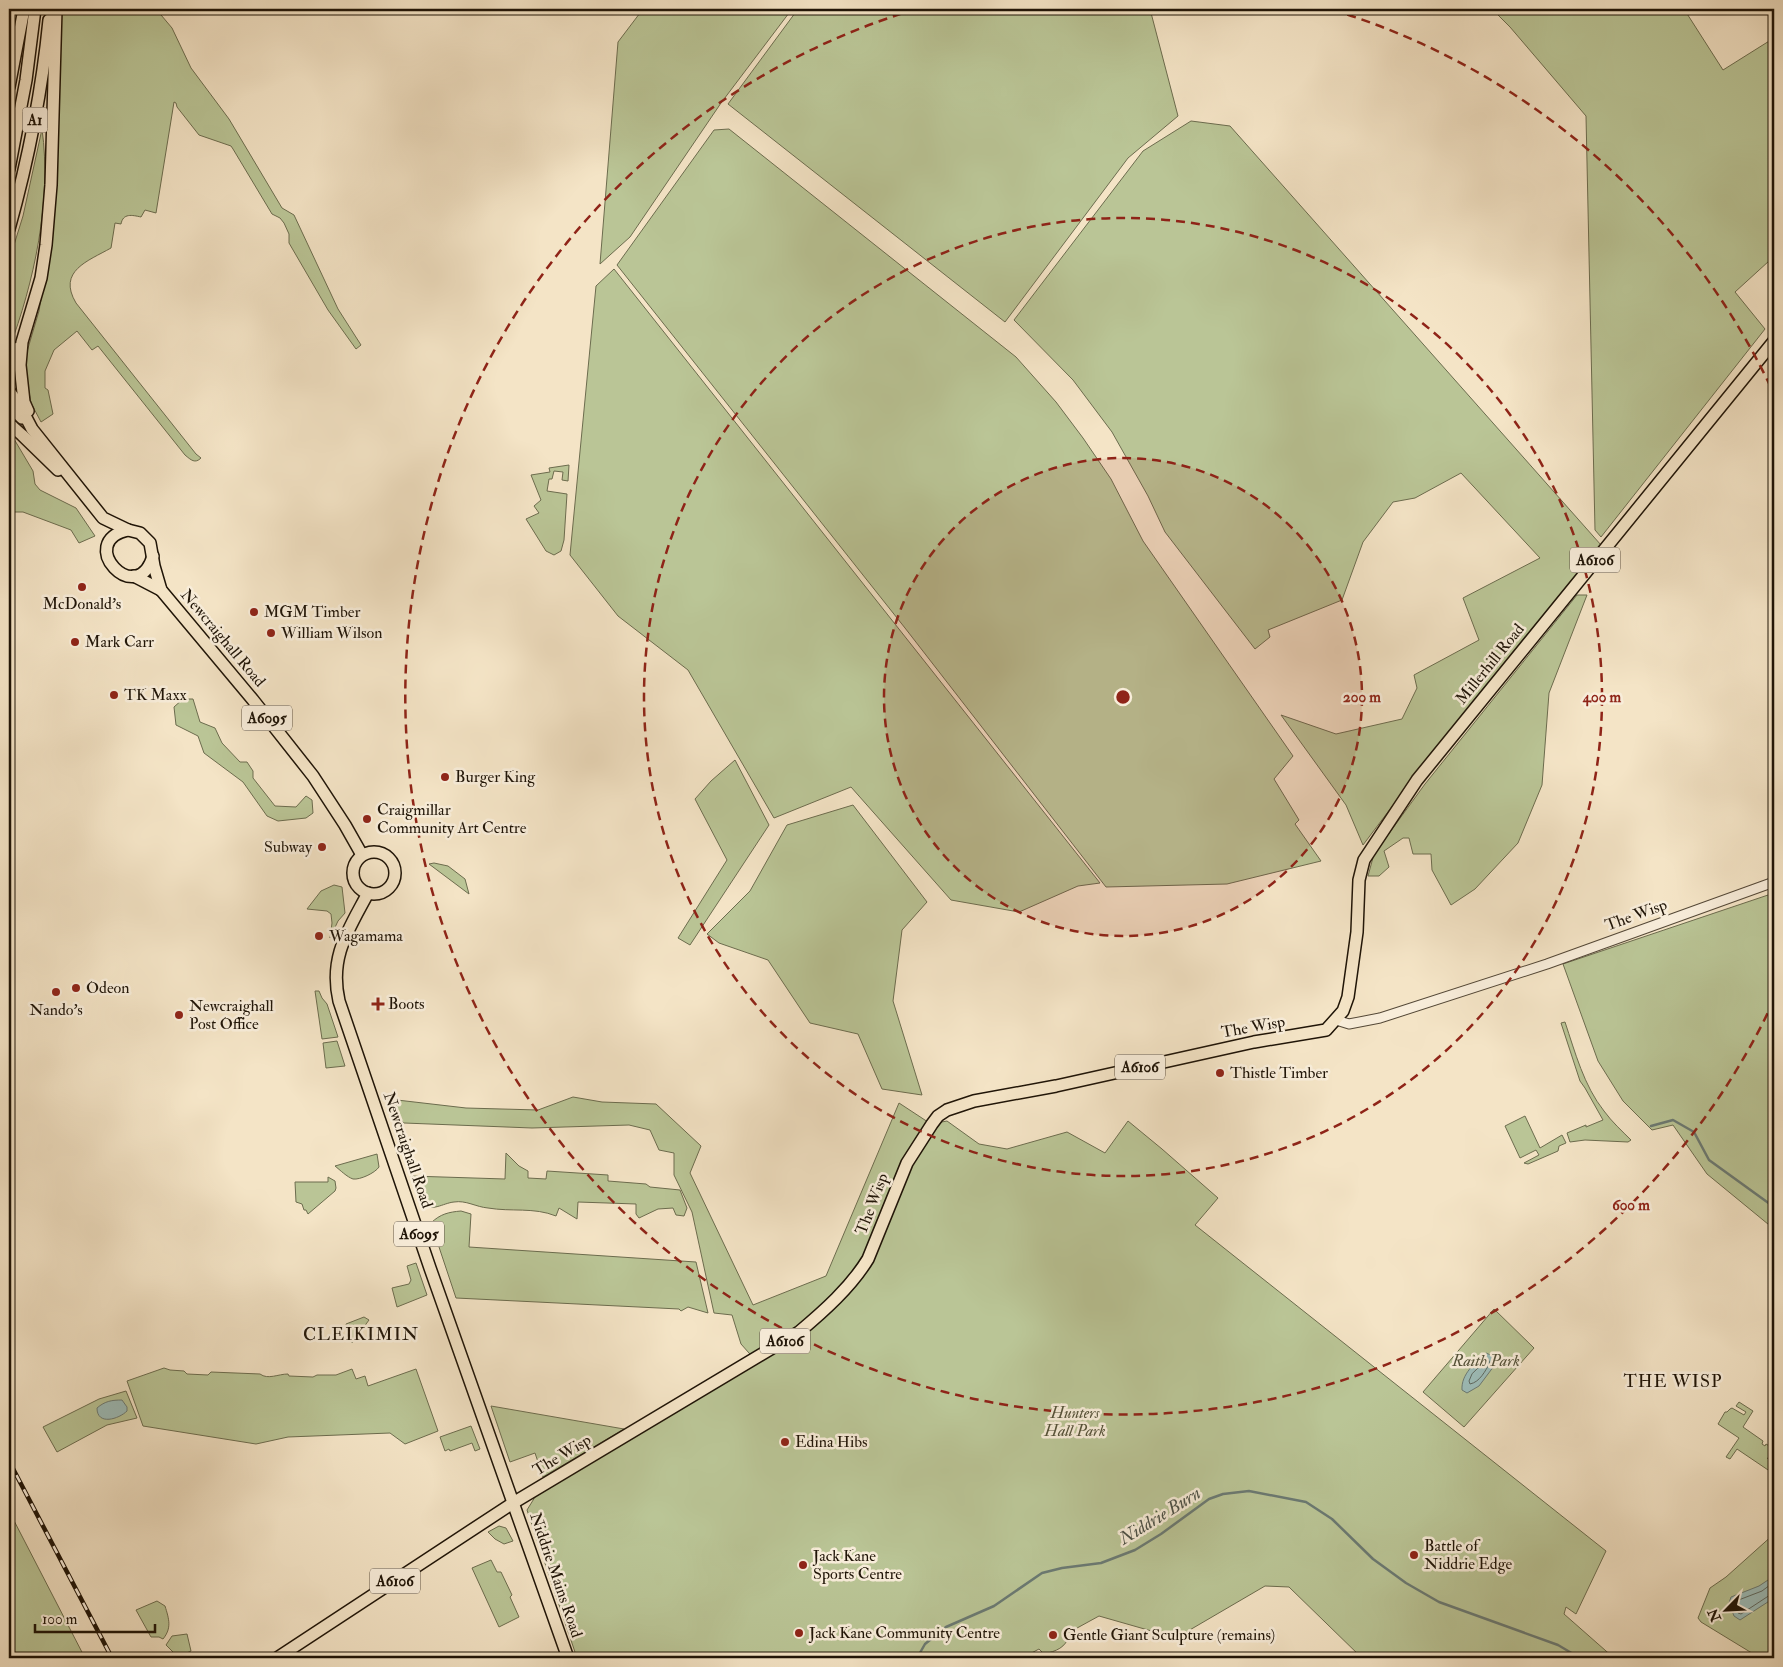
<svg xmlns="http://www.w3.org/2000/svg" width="1783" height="1667" viewBox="0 0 1783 1667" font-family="'IM FELL Double Pica',serif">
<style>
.green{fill:#bac596;stroke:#6c6c4e}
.water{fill:#9dbebb;stroke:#6b7a73}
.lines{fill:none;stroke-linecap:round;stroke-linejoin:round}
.shore{stroke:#5e6961;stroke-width:1}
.stream{stroke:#6b7a73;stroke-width:2.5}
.tertiary-casing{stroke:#544837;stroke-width:11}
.primary-casing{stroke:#1f1407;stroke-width:14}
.tertiary{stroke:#f8edda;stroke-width:9}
.primary{stroke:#f4e4c6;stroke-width:11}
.rail-casing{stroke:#1f1407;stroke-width:4.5}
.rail{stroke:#f8edda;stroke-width:2.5;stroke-dasharray:8;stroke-linecap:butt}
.ring{fill:none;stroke:#8f2418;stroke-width:2.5;stroke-dasharray:9 6}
.poi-dot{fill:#8f2418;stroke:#f8edda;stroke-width:2}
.labels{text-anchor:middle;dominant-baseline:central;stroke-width:5;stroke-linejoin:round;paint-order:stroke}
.shield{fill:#f8edda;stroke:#605546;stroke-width:1}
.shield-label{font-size:15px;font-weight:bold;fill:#1f1407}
.poi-label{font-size:16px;fill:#1f1407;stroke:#f8edda;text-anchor:start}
.street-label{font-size:16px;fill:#1f1407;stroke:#f8edda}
.park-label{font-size:16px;font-style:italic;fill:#555239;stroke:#f8edda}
.neighbourhood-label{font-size:18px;letter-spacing:1px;fill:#1f1407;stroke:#f8edda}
.water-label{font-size:18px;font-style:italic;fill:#4b5046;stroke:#f8edda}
.centre{fill:#8f2418;stroke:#f8edda;stroke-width:2.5}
.ring-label{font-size:15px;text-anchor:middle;font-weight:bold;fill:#8f2418;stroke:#f8edda;stroke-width:5;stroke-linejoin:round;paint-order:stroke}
</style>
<rect width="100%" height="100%" fill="#f4e4c6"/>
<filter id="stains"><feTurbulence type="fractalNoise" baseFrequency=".004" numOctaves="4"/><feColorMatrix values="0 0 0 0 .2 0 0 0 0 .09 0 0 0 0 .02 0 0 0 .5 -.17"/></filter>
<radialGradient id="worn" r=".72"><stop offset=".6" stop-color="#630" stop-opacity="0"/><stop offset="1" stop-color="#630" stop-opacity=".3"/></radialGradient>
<g class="green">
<path d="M59,9H156L172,28L191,68L229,119L282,208L294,215L338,309L361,345L356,349L328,310L289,243V234L284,223L280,218L272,214L233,149L231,146L199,135L177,107L176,103L174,102L156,213L145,210L141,217C132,215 123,213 121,224L115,223L111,248C88,261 57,271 76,303L196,454L201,458C195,464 191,460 185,455L98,346L92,350L77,331L54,350L45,371V388L48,390L53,414L41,422L31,403L25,370L26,355L39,311L54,221L56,190Z"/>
<polygon points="643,9 792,9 721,103 630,237 600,264 618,42"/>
<polygon points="798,9 1150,9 1178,116 1128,158 1005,322 728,104"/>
<polygon points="1492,9 1684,9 1723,70 1774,38 1774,266 1769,261 1735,292 1765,329 1601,537 1595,530 1586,116 1510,27"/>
<polygon points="1191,121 1230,126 1601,545 1415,776 1363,845 1346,805 1281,715 1336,734 1402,719 1417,688 1414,675 1479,640 1463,598 1540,558 1461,473 1415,498 1393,502 1363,542 1342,600 1268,630 1270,637 1255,649 1165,532 1148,496 1112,432 1073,380 1014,320 1143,151"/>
<path d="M42,129C52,200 34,283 9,349V261L23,216Z"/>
<polygon points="729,129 1016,357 1056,402 1083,438 1111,479 1143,541 1293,756 1274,779 1299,820 1295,824 1321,861 1227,884 1106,887 905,628 617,265 714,130"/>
<polygon points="614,269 1100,883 1078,886 1019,912 951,900 851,787 774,818 688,670 618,616 570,555 596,286"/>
<polygon points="9,438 14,439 33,471 35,484 40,490 76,508 95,536 79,543 71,530 23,512 9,512"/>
<polygon points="569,465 568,481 562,480 563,472 554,471 552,479 549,479 547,491 567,494 564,540 561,551 554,555 546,551 526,519 539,513 534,506 541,500 531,475 550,472 549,468"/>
<polygon points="1577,595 1587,595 1549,693 1542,785 1518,843 1475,889 1451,905 1432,870 1431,854 1413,854 1409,838 1403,838 1384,851 1389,867 1379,876 1368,876 1374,854 1425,784"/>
<polygon points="183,699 193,699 200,722 215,728 222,743 240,762 247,762 253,771 253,778 275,806 296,807 306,796 312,800 313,813 306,818 278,821 267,816 243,782 204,753 198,736 176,725 174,707"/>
<polygon points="735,760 769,825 690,945 678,938 727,860 695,799 711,781"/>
<polygon points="853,805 927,902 902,930 893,1001 922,1095 882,1089 858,1034 810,1023 768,960 719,943 707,934 750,891 787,825"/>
<polygon points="434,863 448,866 465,879 469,894 429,864"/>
<polygon points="334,885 342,887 345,913 338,921 330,938 332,923 331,914 327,911 307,909 321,891"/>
<polygon points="1774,893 1774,1229 1707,1174 1673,1125 1652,1130 1623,1101 1598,1061 1563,964"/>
<polygon points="315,991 319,991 322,998 327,1004 338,1037 322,1039"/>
<path d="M1565,1022C1575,1052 1584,1086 1604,1111C1612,1122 1622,1131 1631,1140L1628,1142L1585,1140L1570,1142L1567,1133L1586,1125V1127L1603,1120L1585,1088L1580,1081L1561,1023Z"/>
<polygon points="337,1041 345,1066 326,1068 323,1043"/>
<path d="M573,1097L602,1102L656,1104L701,1146L690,1173L753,1305L826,1276L899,1103L931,1124L947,1121L979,1144L1007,1149L1067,1132L1105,1153L1128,1121L1162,1149L1218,1198L1195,1225L1606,1551L1576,1614L1566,1607L1564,1614L1614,1658H1362L1289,1587L1265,1586L1176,1638L1099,1616L1068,1633L1069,1635C1066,1648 1056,1651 1044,1654L1039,1649L1022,1658H577L527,1510L535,1497L757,1362L741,1344L732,1315L714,1313L692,1212L674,1175V1153L659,1150L650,1130L629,1125L532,1128L404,1123L395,1114L397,1100L466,1108L538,1110Z"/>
<polygon points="1525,1116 1540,1148 1562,1135 1566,1143 1559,1146 1558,1151 1528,1164 1524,1163 1539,1155 1536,1150 1520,1158 1505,1126"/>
<path d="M506,1153L519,1166L528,1171V1178L546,1179L547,1171L608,1175V1181L646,1184L650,1187L680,1190L687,1208L684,1216L676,1215L673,1208L658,1209L639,1218L636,1214V1204L578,1202L577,1219L559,1208L556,1216C534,1207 511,1212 488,1208C476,1207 466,1200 454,1202C443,1203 431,1213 421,1203L411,1176L505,1179Z"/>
<path d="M377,1154L379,1167C375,1173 360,1180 353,1179C347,1177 340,1170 335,1166Z"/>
<polygon points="328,1177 335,1181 336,1188 335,1191 308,1214 306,1210 304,1210 302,1204 296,1202 295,1182 328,1182"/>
<path d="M461,1211L471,1214L469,1247L696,1262L708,1313L688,1307L681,1311L679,1309L456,1298L431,1223C440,1214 449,1212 461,1211Z"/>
<polygon points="416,1263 427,1295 397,1307 392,1288 409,1284 411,1280 407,1266"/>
<polygon points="1494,1309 1534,1348 1464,1427 1423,1392"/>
<polygon points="364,1317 369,1320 352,1343 346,1324"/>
<path d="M164,1368L170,1370L184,1371L187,1374L208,1375L211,1372L260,1374C268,1380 278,1374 288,1374L289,1376L313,1377L317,1375H336L352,1369L356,1379L365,1376L368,1386L416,1369L438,1431L405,1444L390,1433L288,1437L256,1444L143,1426L127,1381Z"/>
<polygon points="126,1391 137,1418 107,1425 57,1452 43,1427 99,1399"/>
<polygon points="1739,1402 1753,1411 1743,1427 1763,1441 1762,1444 1765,1446 1766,1444 1774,1449 1774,1462 1767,1458 1774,1463 1774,1474 1737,1449 1730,1459 1726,1457 1739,1438 1718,1424 1725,1412 1727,1412 1730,1409 1732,1408 1744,1415 1746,1412 1736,1406"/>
<polygon points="491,1406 624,1429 543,1477 535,1453 510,1462"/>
<polygon points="471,1426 480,1449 475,1451 472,1443 450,1451 449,1449 445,1451 440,1437"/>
<polygon points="9,1511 85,1658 9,1658 9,1632 12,1632 9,1605"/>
<polygon points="499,1526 506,1528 513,1541 504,1544 495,1539 488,1532"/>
<path d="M1774,1534V1646C1771,1652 1768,1658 1760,1658L1701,1622L1698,1618L1710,1588L1726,1577Z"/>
<polygon points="491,1560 497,1572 501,1572 512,1595 510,1597 519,1617 499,1627 472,1568"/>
<path d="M157,1601L165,1606C169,1619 172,1628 163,1639L159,1637H151L136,1610Z"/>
<polygon points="187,1634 191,1651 178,1657 166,1645 172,1636"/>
</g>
<g class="water">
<path d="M1486,1353L1493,1356L1497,1362L1479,1386L1467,1393L1462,1390C1461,1374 1475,1363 1486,1353Z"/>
<path d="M122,1400L127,1407V1411C119,1419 97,1426 97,1408C105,1401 112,1400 122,1400Z"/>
<polygon points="1774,1576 1774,1598 1740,1620 1734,1616 1729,1603 1731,1597 1759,1586"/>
</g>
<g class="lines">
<g class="shore">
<path d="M1488,1359L1490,1363C1485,1371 1480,1382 1470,1384L1469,1381L1472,1374Z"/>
<polyline points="1774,1582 1762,1591 1736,1601 1735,1604 1738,1613 1741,1614 1770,1595 1774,1594"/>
</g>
<g class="stream">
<polyline points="1651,1126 1673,1120 1694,1132 1709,1160 1774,1207"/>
<polyline points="917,1658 925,1644 946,1627 994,1606 1042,1573 1062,1568 1101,1563 1135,1550 1161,1534 1209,1499 1223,1494 1249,1491 1306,1502 1332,1519 1373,1559 1406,1583 1439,1602 1558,1645 1580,1658"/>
</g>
<defs>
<polyline id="tertiary" points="1336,1020 1349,1024 1380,1018 1547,964 1774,882"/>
<g id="primary">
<polyline points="9,87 24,9"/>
<polyline points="9,169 26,80 35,9"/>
<path d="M9,229C28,161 42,91 49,20"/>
<polyline points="9,371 18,348"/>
<polyline points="9,391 20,406 32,429 103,518 128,530 140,533 150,543 154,566 161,590 253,700 313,776 345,825 362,855"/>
<polyline points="9,405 22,418"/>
<polyline points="28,411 24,402 20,365 22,342 41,278 46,245 51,185 56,9"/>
<polyline points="9,425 13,427 22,435 58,470"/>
<path d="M128,530C74,542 137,610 153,556"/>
<polyline points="134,576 161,590"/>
<circle cx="374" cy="873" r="21"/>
<path d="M368,893C348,931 329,957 339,1001L430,1268L568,1658"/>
<path d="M277,1658L513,1503L799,1332C824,1311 851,1287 868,1259L907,1163L932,1124L938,1116L947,1110L974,1101L1056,1086L1254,1042L1326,1030L1343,1011L1348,997L1357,932L1359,880L1364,860L1417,780L1774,341"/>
</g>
</defs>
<use href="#tertiary" class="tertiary-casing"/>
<use href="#primary" class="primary-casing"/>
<use href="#tertiary" class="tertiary"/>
<use href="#primary" class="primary"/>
<defs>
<polyline id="rail" points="9,1461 112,1658"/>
</defs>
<use href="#rail" class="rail-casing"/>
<use href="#rail" class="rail"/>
</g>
<circle cx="1123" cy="697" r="239" fill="#8f2418" fill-opacity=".12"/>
<g class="ring">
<circle cx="1123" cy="697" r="239"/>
<circle cx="1123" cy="697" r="479"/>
<path d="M1774 1000A718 718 0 1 1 913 10M1333 10A718 718 0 0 1 1774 394"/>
</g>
<g class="poi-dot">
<circle cx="82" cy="587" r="5"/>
<circle cx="254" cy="612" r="5"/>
<circle cx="271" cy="633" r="5"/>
<circle cx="75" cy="642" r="5"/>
<circle cx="114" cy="695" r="5"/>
<circle cx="445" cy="777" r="5"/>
<circle cx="367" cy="819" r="5"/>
<circle cx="322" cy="847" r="5"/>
<circle cx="319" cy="936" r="5"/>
<circle cx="76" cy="988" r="5"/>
<circle cx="56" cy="992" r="5"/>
<path d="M375.5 996.5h5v5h5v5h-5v5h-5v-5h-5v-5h5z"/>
<circle cx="179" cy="1015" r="5"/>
<circle cx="1220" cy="1073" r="5"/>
<circle cx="785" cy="1442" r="5"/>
<circle cx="1414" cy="1555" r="5"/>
<circle cx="803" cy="1565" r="5"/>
<circle cx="799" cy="1633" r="5"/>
<circle cx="1053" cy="1635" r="5"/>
</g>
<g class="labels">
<g class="shield">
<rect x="22.5" y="107.5" width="25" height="25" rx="4"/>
<rect x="1570" y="547.5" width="50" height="25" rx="4"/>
<rect x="242" y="705.5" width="50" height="25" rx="4"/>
<rect x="1115" y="1054.5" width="50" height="25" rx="4"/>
<rect x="394" y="1221.5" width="50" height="25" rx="4"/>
<rect x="760" y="1328.5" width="50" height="25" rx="4"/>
<rect x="370" y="1568.5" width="50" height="25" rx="4"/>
</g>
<g class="shield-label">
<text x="35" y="120">A1</text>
<text x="1595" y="560">A6106</text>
<text x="267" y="718">A6095</text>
<text x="1140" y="1067">A6106</text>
<text x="419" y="1234">A6095</text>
<text x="785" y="1341">A6106</text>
<text x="395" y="1581">A6106</text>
</g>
<g class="poi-label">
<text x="82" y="604" text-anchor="middle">McDonald's</text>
<text x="264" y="612">MGM Timber</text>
<text x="281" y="633">William Wilson</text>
<text x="85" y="642">Mark Carr</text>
<text x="124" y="695">TK Maxx</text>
<text x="455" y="777">Burger King</text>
<text x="377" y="810">Craigmillar<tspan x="377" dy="18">Community Art Centre</tspan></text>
<text x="312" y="847" text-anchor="end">Subway</text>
<text x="329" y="936">Wagamama</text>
<text x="86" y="988">Odeon</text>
<text x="388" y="1004">Boots</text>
<text x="189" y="1006">Newcraighall<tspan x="189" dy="18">Post Office</tspan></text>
<text x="56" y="1010" text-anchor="middle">Nando's</text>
<text x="1230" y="1073">Thistle Timber</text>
<text x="795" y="1442">Edina Hibs</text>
<text x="1424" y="1546">Battle of<tspan x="1424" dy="18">Niddrie Edge</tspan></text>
<text x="813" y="1556">Jack Kane<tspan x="813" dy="18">Sports Centre</tspan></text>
<text x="809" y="1633">Jack Kane Community Centre</text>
<text x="1063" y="1635">Gentle Giant Sculpture (remains)</text>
</g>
<g class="street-label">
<text transform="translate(223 638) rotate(50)">Newcraighall Road</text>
<text transform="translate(1490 664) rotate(-51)">Millerhill Road</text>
<text transform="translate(1636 915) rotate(-20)">The Wisp</text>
<text transform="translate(1253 1027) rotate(-10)">The Wisp</text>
<text transform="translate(408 1150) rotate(71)">Newcraighall Road</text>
<text transform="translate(872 1204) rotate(-69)">The Wisp</text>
<text transform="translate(562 1455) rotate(-31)">The Wisp</text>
<text transform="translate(556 1575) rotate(71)">Niddrie Mains Road</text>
</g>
<g class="park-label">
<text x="1486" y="1361">Raith Park</text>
<text x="1075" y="1413">Hunters<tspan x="1075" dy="18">Hall Park</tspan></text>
</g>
<g class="neighbourhood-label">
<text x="361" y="1334">CLEIKIMIN</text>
<text x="1673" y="1381">THE WISP</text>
</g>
<g class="water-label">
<text transform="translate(1160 1516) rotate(-32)">Niddrie Burn</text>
</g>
</g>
<circle cx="1123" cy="697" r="8" class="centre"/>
<g class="ring-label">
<text x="1362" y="702">200 m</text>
<text x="1602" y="702">400 m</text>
<text x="1631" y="1210">600 m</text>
</g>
<rect width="1783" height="1667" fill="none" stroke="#f4e4c6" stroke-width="30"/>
<rect x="10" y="10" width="1763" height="1647" fill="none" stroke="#1f1407" stroke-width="2.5"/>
<rect x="15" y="15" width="1753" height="1637" fill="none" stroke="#1f1407"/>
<g transform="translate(1726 1610) rotate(246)" stroke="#f8edda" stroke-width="4" paint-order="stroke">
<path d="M0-4L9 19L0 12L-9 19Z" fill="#1f1407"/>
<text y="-8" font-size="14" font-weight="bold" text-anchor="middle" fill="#1f1407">N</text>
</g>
<path d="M35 1624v8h120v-8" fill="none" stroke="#1f1407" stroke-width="2.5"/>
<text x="42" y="1624" font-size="15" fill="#1f1407" stroke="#f8edda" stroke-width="4" paint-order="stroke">100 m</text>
<rect width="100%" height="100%" filter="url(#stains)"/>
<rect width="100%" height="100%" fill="url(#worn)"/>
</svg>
